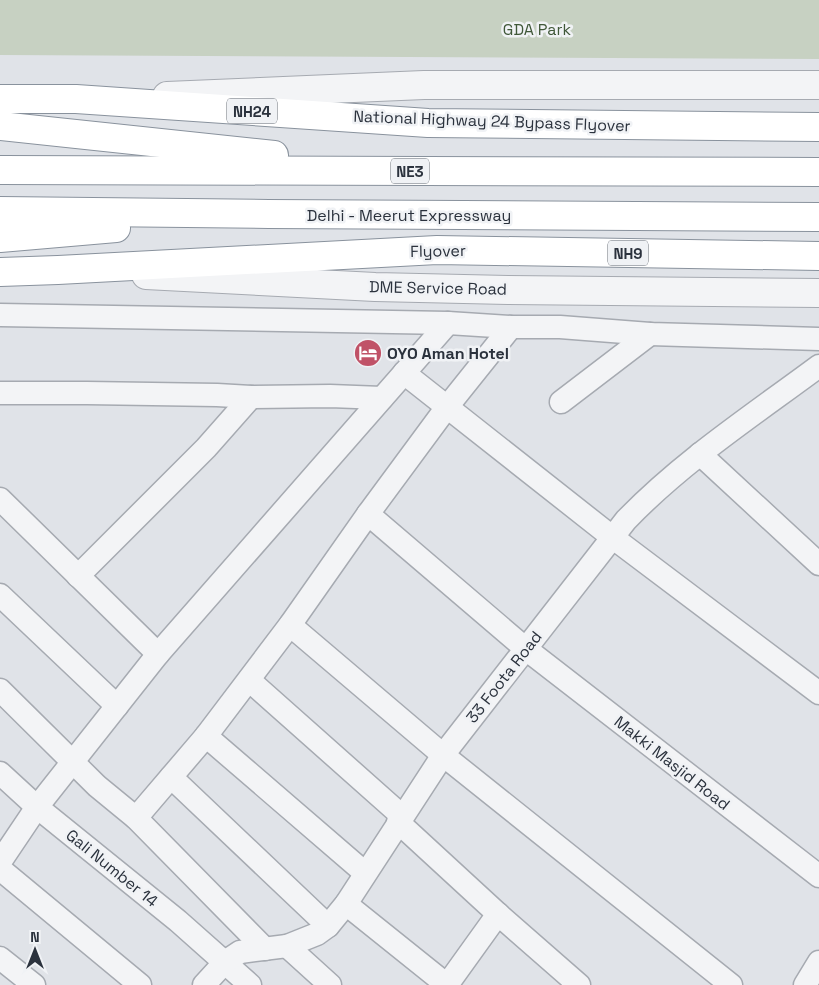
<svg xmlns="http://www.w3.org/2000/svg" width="819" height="985" viewBox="0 0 819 985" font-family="'Space Grotesk',sans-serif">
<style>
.green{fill:#c7d1c2}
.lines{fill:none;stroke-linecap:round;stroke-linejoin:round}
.minor-casing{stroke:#a6aab1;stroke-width:25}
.tertiary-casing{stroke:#a6aab1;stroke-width:30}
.trunk-casing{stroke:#89929d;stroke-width:30}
.motorway-casing{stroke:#89929d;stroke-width:30}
.minor{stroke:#f3f4f6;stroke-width:22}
.tertiary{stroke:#f3f4f6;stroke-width:28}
.trunk{stroke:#fff;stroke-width:28}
.motorway{stroke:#fff;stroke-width:28}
.labels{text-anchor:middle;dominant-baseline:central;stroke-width:5;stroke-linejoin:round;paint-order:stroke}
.shield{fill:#f0f2f5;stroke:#666c74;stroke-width:1}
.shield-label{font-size:15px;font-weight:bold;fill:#2b323d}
.park-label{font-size:16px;fill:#405839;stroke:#f0f2f5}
.street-label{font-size:16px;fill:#2b323d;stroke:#f0f2f5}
.poi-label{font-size:16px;font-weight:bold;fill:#2b323d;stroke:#f0f2f5;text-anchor:start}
</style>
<rect width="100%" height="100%" fill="#e0e3e8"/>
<polygon class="green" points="0,0 819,0 819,59 0,55"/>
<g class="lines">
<defs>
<g id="minor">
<polyline points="0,315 448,323 511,327 560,327 650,334 819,339"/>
<polyline points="404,373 612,537 819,693"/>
<polyline points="0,393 87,393 217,395 251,397 330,396 382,398"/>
<polyline points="561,402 650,334"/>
<polyline points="700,454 819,564"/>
<polyline points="0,499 158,654"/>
<polyline points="368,514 526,649 819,876"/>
<polyline points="78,576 206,448 251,397"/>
<polyline points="0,595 117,706"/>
<polyline points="290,625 443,755 731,985"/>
<polyline points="249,680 402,816"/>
<polyline points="0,690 97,786 136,818 265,949"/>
<polyline points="206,736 365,873"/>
<polyline points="0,773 37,807 178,921 250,985"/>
<polyline points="171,777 328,926"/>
<polyline points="136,818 206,736 290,625 368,514 447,407 511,327"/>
<polyline points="398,822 498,914 579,985"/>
<polyline points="0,862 37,807 158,654 448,323"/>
<polyline points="0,869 140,985"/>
<polyline points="346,904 447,985"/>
<polyline points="287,946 330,985"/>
<polyline points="0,958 34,985"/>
<path d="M204,985L225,962L240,952L287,946L317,934L328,926L346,904L443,755L626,520C683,461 753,415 819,366"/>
<polyline points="447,985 498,914"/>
<polyline points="805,985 819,962"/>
</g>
<g id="tertiary">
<polyline points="167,96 424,85 819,85"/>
<polyline points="146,275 375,287 508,290 819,293"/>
</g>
<g id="trunk">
<polyline points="0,99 76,99 428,123 819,127"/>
<polyline points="0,272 58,270 437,250 819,256"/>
</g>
<g id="motorway">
<polyline points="0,126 274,155"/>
<polyline points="0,170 819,172"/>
<polyline points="0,211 269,214 819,217"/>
<polyline points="0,238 116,228"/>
</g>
</defs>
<use href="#minor" class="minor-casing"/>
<use href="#tertiary" class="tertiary-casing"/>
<use href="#trunk" class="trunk-casing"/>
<use href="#motorway" class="motorway-casing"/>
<use href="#minor" class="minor"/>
<use href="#tertiary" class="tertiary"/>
<use href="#trunk" class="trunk"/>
<use href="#motorway" class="motorway"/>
</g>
<defs>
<symbol id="hotel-disc" viewBox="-11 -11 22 22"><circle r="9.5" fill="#c05267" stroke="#f0f2f5"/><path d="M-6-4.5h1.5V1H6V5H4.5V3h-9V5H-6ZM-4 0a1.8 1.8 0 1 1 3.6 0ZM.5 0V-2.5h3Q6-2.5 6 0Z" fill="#fff"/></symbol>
</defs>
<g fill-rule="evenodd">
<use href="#hotel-disc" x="352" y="337" width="32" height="32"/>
</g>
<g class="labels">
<g class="shield">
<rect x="227" y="98.5" width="50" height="25" rx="4"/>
<rect x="391" y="158.5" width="38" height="25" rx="4"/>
<rect x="608" y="240.5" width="40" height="25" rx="4"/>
</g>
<g class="shield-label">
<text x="252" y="111">NH24</text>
<text x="410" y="171">NE3</text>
<text x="628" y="253">NH9</text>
</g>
<g class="park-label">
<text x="537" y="29">GDA Park</text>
</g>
<g class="street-label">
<text transform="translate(492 121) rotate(2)">National Highway 24 Bypass Flyover</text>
<text x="409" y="215">Delhi - Meerut Expressway</text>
<text transform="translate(438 251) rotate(-1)">Flyover</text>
<text transform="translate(438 288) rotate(1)">DME Service Road</text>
<text transform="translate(504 677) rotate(-52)">33 Foota Road</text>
<text transform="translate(672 763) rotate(38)">Makki Masjid Road</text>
<text transform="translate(112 868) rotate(39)">Gali Number 14</text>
</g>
<g class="poi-label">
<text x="387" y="353">OYO Aman Hotel</text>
</g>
</g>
<g transform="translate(35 950)" stroke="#f0f2f5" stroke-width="4" paint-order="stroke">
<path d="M0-4L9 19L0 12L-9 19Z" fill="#2b323d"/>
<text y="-8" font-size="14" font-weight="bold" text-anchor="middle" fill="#2b323d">N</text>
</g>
</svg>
